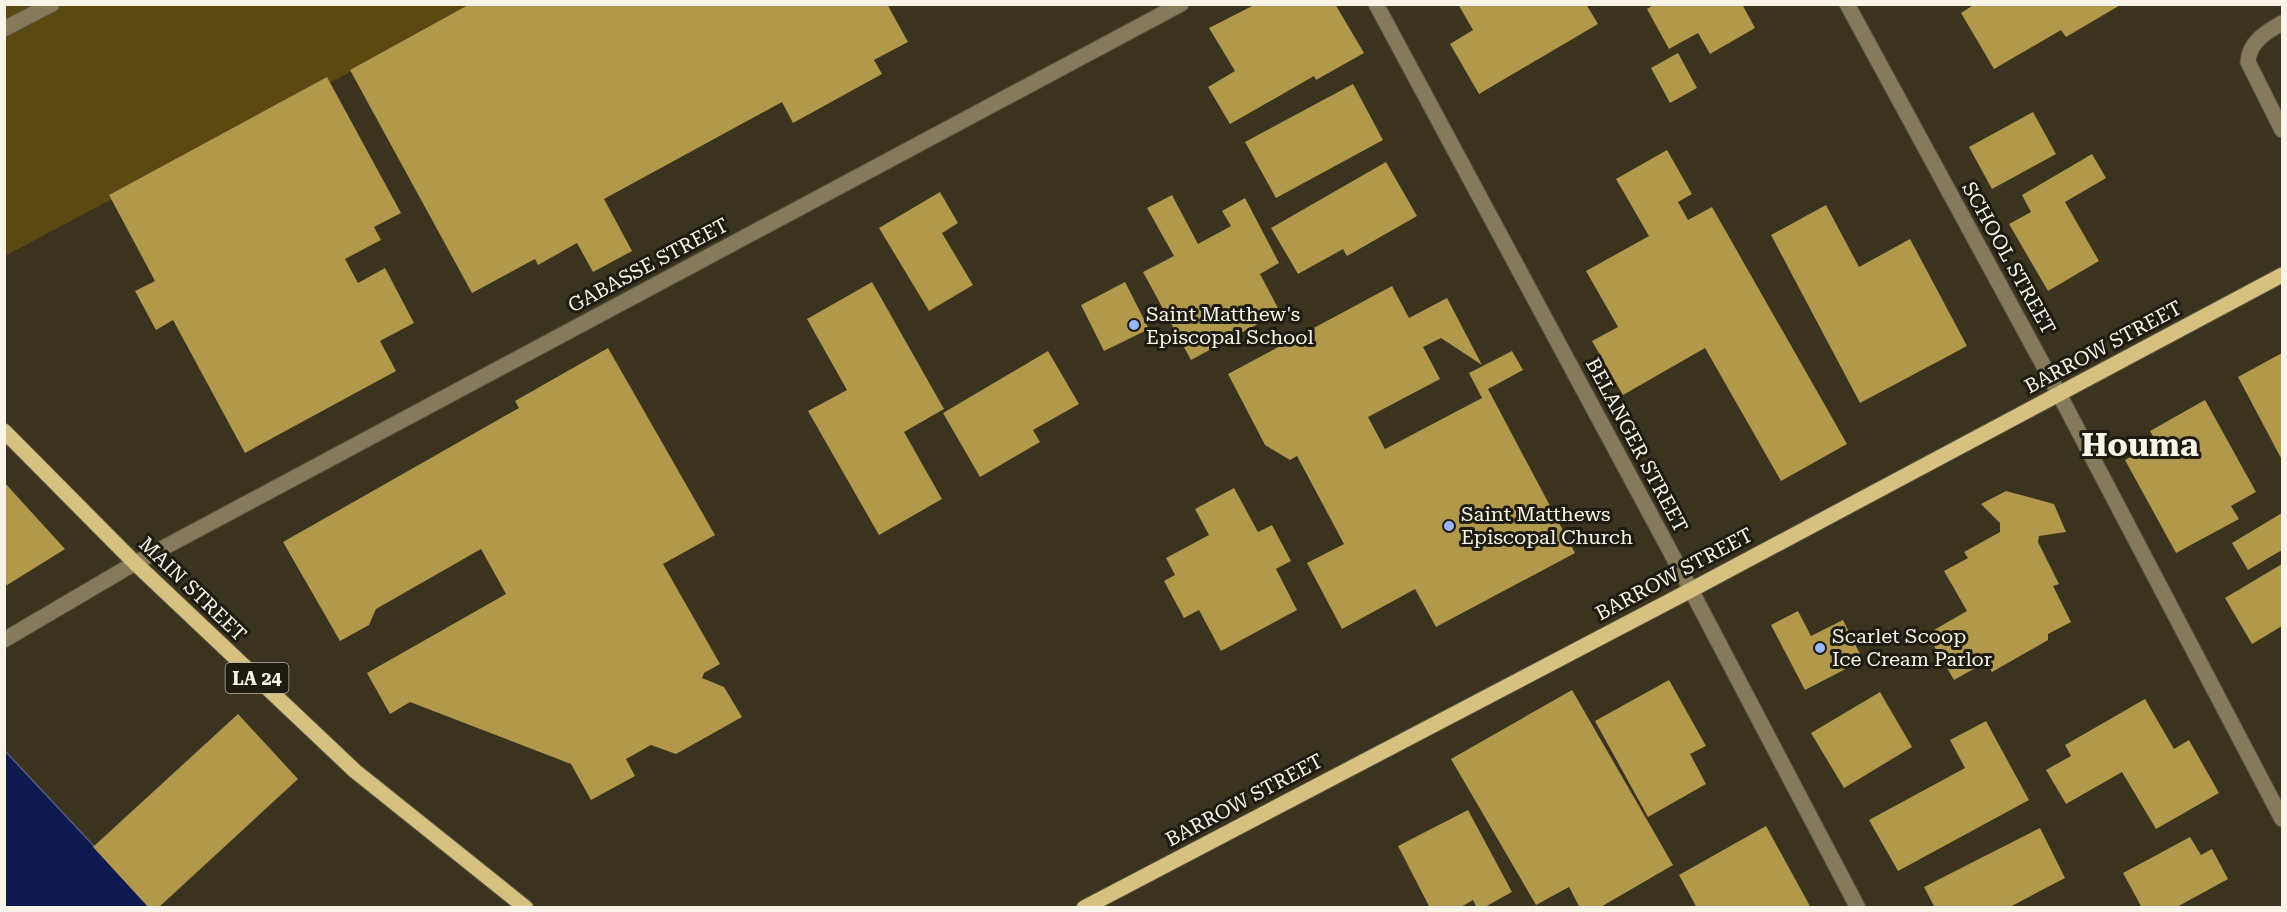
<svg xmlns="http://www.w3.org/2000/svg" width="2287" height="912" viewBox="0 0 2287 912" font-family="'Roboto Serif',serif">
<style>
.green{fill:#5a4910}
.water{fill:#0e1950;stroke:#545b7d;stroke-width:1.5}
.building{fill:#b1984b}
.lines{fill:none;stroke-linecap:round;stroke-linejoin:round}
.minor-casing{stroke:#58523e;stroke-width:17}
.major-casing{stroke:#58523e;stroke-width:17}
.minor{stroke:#857b5c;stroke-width:15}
.major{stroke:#d6c181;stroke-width:15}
.poi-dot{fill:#9bb5fd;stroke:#1e1b12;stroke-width:2}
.labels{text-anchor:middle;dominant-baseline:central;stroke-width:6;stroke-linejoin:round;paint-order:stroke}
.shield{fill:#1e1b12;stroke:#b7b3a7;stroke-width:1.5}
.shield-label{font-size:18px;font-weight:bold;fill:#f8f4e7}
.street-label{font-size:20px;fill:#f8f4e7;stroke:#1e1b12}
.poi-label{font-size:20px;fill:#f8f4e7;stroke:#1e1b12;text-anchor:start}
.town-label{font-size:32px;font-weight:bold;fill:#f8f4e7;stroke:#1e1b12}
</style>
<rect width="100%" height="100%" fill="#3a331e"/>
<polygon class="green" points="5,5 476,5 5,256"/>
<polygon class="water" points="5,751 151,907 5,907"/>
<g class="building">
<polygon points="470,4 887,4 908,42 874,60 882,74 793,123 782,102 604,199 632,251 593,272 577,243 538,265 535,259 472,293 350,70"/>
<polygon points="1256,4 1335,4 1364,53 1316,80 1314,76 1230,124 1208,87 1235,71 1209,28"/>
<polygon points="1458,4 1586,4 1598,24 1479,94 1450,44 1473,30"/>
<polygon points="1655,4 1742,4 1755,28 1710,54 1698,33 1669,49 1647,9"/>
<polygon points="1975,4 2122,4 2066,37 2061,30 1994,69 1961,13"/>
<polygon points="1678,53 1697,88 1670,103 1651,68"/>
<polygon points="327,77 401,213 374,227 381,240 345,259 358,283 385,268 414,323 380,341 396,371 245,453 173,320 156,330 135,291 155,281 109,195"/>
<polygon points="1353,84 1383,140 1276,198 1245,142"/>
<polygon points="2033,112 2056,154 1992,189 1969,147"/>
<polygon points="1667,150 1692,194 1678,202 1688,220 1712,207 1847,444 1781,481 1705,348 1623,395 1592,341 1618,327 1586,271 1649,236 1616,179"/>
<polygon points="2092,154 2106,178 2065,202 2099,261 2048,291 2009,224 2031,212 2022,195"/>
<polygon points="1386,162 1417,216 1347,256 1343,249 1298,274 1271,228"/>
<polygon points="940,192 958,223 942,233 973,285 929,311 879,228"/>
<polygon points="1172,195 1198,244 1231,226 1222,211 1245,198 1279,263 1260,274 1280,312 1191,360 1143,272 1174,256 1147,208"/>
<polygon points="1826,205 1859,267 1910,239 1967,346 1860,403 1771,235"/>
<polygon points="872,282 944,409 904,432 942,499 879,535 808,411 847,390 807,319"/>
<polygon points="1125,282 1149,329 1104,351 1081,305"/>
<polygon points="1392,286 1409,318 1447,298 1482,365 1441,338 1423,347 1440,379 1368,417 1385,449 1482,398 1469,373 1512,351 1523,370 1488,389 1575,553 1436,627 1415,589 1342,629 1307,563 1344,544 1297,456 1290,460 1265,445 1228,374"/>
<polygon points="608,348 715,535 663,564 720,664 704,673 702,678 724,687 742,717 676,754 651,745 626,759 635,776 591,800 571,764 410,702 390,714 367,673 506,594 481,549 376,609 369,625 340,641 283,542 519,408 515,401"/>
<polygon points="1048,351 1079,404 1033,430 1040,442 980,477 943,413"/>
<polygon points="2282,353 2282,460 2238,377"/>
<polygon points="2205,400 2256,492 2231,506 2239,519 2176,553 2125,460 2157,443 2150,431"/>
<polygon points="4,482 65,549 4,587"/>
<polygon points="1234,488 1258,532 1272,525 1291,561 1276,569 1297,610 1221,651 1199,610 1184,618 1164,581 1175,575 1166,558 1209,535 1195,509"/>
<polygon points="2006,491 2054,504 2066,532 2039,536 2038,542 2059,584 2053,586 2071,622 2048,634 2048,640 1992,672 1986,662 1954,680 1927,634 1967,611 1944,571 1968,558 1964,552 2000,532 2000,523 1981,504"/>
<polygon points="2282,513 2282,550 2248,570 2232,543"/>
<polygon points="2282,564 2282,626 2252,644 2225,598"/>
<polygon points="1798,611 1811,636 1843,620 1863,660 1805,690 1771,625"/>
<polygon points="1669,680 1706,746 1690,754 1706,784 1648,817 1595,721"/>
<polygon points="1572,690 1673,865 1599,908 1580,908 1569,887 1536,905 1451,759"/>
<polygon points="1880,692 1912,747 1844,788 1811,733"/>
<polygon points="2145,699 2174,749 2189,740 2219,793 2156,829 2122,772 2066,804 2046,770 2071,756 2065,745"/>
<polygon points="238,714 298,779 158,908 149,908 93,847"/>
<polygon points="1986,721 2029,800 1898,871 1869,820 1965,768 1950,740"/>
<polygon points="1468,810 1512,892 1483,908 1477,908 1473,900 1459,908 1430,908 1398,846"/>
<polygon points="1766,826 1811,908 1697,908 1679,875"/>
<polygon points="2040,828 2065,878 2008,908 1935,908 1924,887"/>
<polygon points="2190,837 2201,855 2212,849 2228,879 2175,908 2142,908 2123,873"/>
</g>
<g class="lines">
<defs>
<g id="minor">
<polyline points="1376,4 1691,590 1858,908"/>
<polyline points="1847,4 2059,394 2282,819"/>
<path d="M2282,23C2266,32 2249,42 2248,62L2282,130"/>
<polyline points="4,29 52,4"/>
<polyline points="4,640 135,563 1181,4"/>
</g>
<g id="major">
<polyline points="4,431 135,563 355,771 526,908"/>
<polyline points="1084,908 1691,590 2282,275"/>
</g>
</defs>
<use href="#minor" class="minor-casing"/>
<use href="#major" class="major-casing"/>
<use href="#minor" class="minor"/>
<use href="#major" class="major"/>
</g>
<g class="poi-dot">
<circle cx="1134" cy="325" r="6"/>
<circle cx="1449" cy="526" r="6"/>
<circle cx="1820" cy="648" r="6"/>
</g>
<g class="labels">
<rect class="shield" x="225.5" y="663" width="63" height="30" rx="4.5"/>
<g class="shield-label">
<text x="257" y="678">LA 24</text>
</g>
<g class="street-label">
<text transform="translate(2009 258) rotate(61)">SCHOOL STREET</text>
<text transform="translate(648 265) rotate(-28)">GABASSE STREET</text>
<text transform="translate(2103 347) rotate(-28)">BARROW STREET</text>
<text transform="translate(1637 445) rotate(62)">BELANGER STREET</text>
<text transform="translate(1674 574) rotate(-28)">BARROW STREET</text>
<text transform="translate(193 589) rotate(44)">MAIN STREET</text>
<text transform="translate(1244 800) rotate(-28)">BARROW STREET</text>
</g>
<g class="poi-label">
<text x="1146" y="314">Saint Matthew's<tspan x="1146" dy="23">Episcopal School</tspan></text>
<text x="1461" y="514">Saint Matthews<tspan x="1461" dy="23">Episcopal Church</tspan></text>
<text x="1832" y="636">Scarlet Scoop<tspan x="1832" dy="23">Ice Cream Parlor</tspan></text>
</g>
<g class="town-label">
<text x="2140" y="445">Houma</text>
</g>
</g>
<rect width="2287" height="912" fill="none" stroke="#f8f4e7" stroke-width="12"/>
</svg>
